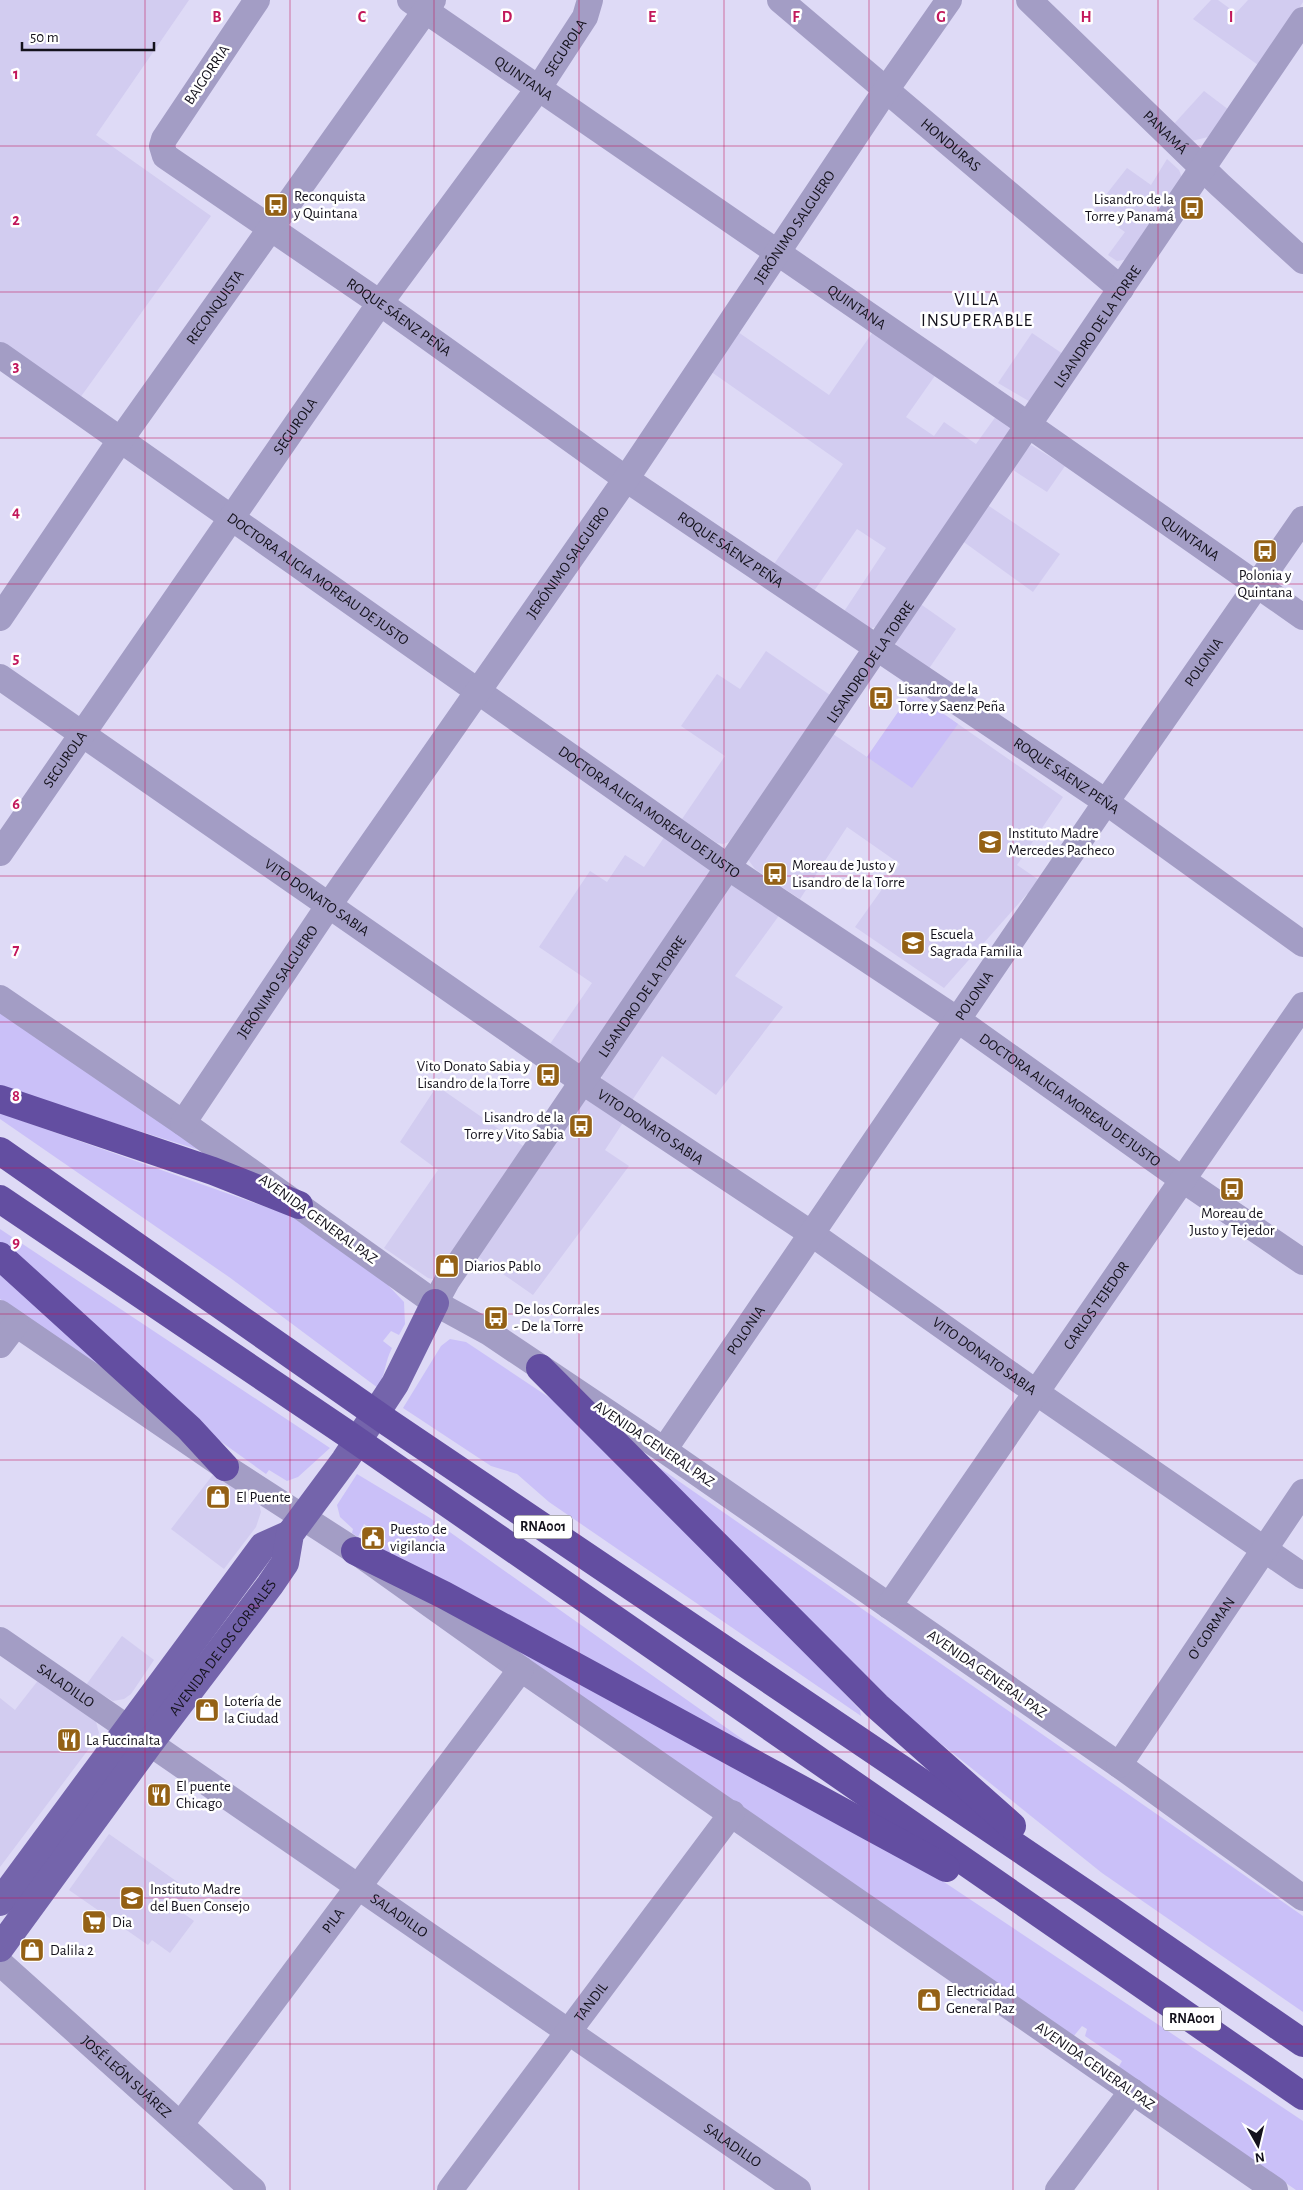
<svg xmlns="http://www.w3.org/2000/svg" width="1303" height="2190" viewBox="0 0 1303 2190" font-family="'Alegreya Sans',sans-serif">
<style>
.built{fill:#d2ccf0}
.green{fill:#cac0f8}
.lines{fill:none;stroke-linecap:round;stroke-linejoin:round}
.minor{stroke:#a39dc5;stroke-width:26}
.major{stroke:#7464ab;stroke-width:28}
.highway{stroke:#634ea1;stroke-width:28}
.grid{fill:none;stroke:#c2185b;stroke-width:1;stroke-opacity:0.55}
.labels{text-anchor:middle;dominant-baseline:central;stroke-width:5;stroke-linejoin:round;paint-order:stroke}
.shield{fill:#fff;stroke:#5a5960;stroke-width:1}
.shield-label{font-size:14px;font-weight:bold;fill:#14121c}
.street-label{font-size:15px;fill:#14121c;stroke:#fff}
.poi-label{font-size:15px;fill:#14121c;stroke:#fff;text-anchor:start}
.quarter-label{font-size:18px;letter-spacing:1px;fill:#14121c;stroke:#fff}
.grid-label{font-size:16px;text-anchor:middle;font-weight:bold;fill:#c2185b;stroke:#fff;stroke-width:5;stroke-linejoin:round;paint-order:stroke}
</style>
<rect width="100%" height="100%" fill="#dedaf6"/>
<g class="built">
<polygon points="0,0 189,0 96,135 211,216 77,402 0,346"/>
<polygon points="1211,0 1218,0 1236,13 1248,0 1303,0 1303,2 1261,67 1193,19"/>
<polygon points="1204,91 1229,110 1208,137 1192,141 1173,125"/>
<polygon points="1167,159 1179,170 1183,180 1129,259 1117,261 1108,255 1125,232 1094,210 1127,168 1151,185"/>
<polygon points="877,326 939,370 906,417 934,436 944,422 976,444 999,412 1017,427 880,626 867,629 843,613 886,548 857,529 814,591 774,564 843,464 710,371 738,332 829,395"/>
<polygon points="1032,333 1063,354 1032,403 998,383"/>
<polygon points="1031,445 1065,466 1047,492 1010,468"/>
<polygon points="986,504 1060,554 1033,592 961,540"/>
<polygon points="919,603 956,629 928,670 898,652 895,638"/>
<polygon points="766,651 830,695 729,842 723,844 717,843 682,819 725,756 681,726 717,674 740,689"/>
<polygon points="912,692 1063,797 1017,865 1042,882 1032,897 1027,894 944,988 855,927 900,864 847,827 800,899 755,869 747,858 830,732 867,757"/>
<polygon points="667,833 711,868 710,872 587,1056 577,1062 550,1044 592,983 539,947 590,871 607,882 625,855 644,867"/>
<polygon points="730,882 783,910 735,976 783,1007 716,1095 662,1056 631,1102 603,1081 601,1075"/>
<polygon points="437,1086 526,1148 436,1278 432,1279 428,1278 384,1248 438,1170 400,1142"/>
<polygon points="583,1094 626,1118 605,1150 629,1166 533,1295 477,1256"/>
<polygon points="215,1472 259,1504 261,1512 256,1527 224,1569 171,1529"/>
<polygon points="122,1636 154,1660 131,1694 124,1699 113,1701 86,1685"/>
<polygon points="40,1678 95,1718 99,1733 97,1738 0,1867 0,1698 15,1710"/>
<polygon points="109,1834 189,1890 176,1908 194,1921 170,1953 152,1940 148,1945 69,1890"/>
</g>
<g class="green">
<polygon points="912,692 958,724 912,788 867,757"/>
<polygon points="0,1008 212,1154 0,1087"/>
<path d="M0,1113L294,1217L384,1281L404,1302L405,1324L399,1335L391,1331L383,1341L392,1348C385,1361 385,1376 378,1388L229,1277L0,1119Z"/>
<polygon points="0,1229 330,1448 298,1477 287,1481 269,1470 266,1474 213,1436 0,1248"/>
<polygon points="0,1270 144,1397 0,1299"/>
<polygon points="450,1339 466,1342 553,1400 799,1645 860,1710 861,1716 549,1502 517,1474 491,1466 403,1408 441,1346"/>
<polygon points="647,1459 1303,1916 1303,2012 1102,1873 909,1718"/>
<polygon points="357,1474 430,1518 810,1787 378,1551 386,1539 364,1524 358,1537 352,1533 353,1529 340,1517 337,1505"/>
<polygon points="482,1629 935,1876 1303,2121 1303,2190 1296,2190 1118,2068 1122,2061 1085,2036 1087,2029 1082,2026 1073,2037"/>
</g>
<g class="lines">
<g class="minor">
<path id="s1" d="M257,0L164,139L162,146L165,156L380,303L626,479L1106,802L1303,944"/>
<path id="s2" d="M410,0L1030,426L1303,617"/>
<path id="s3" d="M780,0L1121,289"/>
<path id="s4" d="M1029,0L1220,185L1303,261"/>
<path id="s5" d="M0,355L729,868L958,1020L1183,1180L1303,1262"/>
<path id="s6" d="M0,618L121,439L433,0"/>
<path id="s7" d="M0,677L583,1082L812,1234L1037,1393L1303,1576"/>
<path id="s8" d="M0,853L380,303L538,89L585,17L590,0"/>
<polyline points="0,998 183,1123 435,1303 488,1332 664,1450 1119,1765 1303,1898"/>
<path id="s9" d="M183,1123L329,905L626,479L886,90L949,0"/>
<path id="s10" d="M435,1303L447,1281C735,862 1021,442 1303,20"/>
<polyline points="0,1313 225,1467 355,1551 521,1669 1275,2190"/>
<polyline points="0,1345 16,1324"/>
<path id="s11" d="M664,1450L1106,802L1303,519"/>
<path id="s12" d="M889,1606L1303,1005"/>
<path id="s13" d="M0,1640L798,2190"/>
<path id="s14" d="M1119,1765L1303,1492"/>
<path id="s15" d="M0,1963L253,2190"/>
<path id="s16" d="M181,2124L521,1669"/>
<path id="s17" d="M450,2190L732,1813"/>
<polyline points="1058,2190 1132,2091"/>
</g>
<g class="major">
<polyline points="0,1902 263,1546 290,1534"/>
<path id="s18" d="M0,1948L149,1744L270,1585L285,1563L290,1534L345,1460L395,1384L435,1303"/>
</g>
<g class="highway">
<polyline points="0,1099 213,1171 299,1205"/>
<polyline points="0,1151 389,1423 1091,1897 1303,2043"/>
<polyline points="0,1199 346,1433 1303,2096"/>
<polyline points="0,1256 189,1428 225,1467"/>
<polyline points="540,1368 877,1706 1012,1826"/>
<polyline points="355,1551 444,1595 946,1868"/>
</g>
</g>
<path class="grid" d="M145,0V2190M290,0V2190M434,0V2190M579,0V2190M724,0V2190M869,0V2190M1013,0V2190M1158,0V2190M0,146H1303M0,292H1303M0,438H1303M0,584H1303M0,730H1303M0,876H1303M0,1022H1303M0,1168H1303M0,1314H1303M0,1460H1303M0,1606H1303M0,1752H1303M0,1898H1303M0,2044H1303"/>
<defs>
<symbol id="bus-square" viewBox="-11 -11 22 22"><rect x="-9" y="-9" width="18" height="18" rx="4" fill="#946115" stroke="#fff"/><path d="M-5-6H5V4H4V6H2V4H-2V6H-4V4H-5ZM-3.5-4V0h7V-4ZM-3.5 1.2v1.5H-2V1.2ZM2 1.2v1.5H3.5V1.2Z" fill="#fff"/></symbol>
<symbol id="school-square" viewBox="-11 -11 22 22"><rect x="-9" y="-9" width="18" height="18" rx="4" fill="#946115" stroke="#fff"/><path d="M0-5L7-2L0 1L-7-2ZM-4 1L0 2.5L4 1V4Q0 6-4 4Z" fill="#fff"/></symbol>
<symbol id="shop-square" viewBox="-11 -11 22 22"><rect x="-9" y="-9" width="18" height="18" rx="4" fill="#946115" stroke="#fff"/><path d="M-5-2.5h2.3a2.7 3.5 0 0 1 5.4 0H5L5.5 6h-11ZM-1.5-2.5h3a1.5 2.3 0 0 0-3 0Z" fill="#fff"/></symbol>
<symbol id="civic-square" viewBox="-11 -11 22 22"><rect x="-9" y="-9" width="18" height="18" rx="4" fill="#946115" stroke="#fff"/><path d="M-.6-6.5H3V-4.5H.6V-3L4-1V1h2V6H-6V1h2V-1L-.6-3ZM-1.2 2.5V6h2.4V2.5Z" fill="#fff"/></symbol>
<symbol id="restaurant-square" viewBox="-11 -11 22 22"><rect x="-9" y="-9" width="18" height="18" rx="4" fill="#946115" stroke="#fff"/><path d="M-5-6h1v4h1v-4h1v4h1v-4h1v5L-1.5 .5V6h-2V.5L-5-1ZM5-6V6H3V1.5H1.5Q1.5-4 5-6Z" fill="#fff"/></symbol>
<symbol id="supermarket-square" viewBox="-11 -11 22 22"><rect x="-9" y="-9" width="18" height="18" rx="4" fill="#946115" stroke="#fff"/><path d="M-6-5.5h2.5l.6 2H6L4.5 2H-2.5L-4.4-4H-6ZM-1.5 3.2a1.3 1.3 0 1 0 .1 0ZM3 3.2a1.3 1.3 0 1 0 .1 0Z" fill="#fff"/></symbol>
</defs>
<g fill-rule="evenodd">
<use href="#bus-square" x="262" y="191" width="28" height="28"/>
<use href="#bus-square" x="1178" y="194" width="28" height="28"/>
<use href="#bus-square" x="1251" y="537" width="28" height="28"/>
<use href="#bus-square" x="867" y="684" width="28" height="28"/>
<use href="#school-square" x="976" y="828" width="28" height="28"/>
<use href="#bus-square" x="761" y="860" width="28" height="28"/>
<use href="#school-square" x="899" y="929" width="28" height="28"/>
<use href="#bus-square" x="534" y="1061" width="28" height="28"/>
<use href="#bus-square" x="567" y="1112" width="28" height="28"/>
<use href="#bus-square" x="1218" y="1175" width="28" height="28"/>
<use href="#shop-square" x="433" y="1252" width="28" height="28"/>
<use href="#bus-square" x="482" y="1304" width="28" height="28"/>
<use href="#shop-square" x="204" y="1483" width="28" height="28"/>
<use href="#civic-square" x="359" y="1524" width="28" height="28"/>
<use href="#shop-square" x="193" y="1696" width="28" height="28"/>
<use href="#restaurant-square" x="55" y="1726" width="28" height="28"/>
<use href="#restaurant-square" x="145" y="1781" width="28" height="28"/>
<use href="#school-square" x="118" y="1884" width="28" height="28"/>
<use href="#supermarket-square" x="80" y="1908" width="28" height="28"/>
<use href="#shop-square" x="18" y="1936" width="28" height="28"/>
<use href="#shop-square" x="915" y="1986" width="28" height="28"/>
</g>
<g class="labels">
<g class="shield">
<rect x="514" y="1515.5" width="58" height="23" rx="4"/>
<rect x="1163" y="2007.5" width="58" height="23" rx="4"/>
</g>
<g class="shield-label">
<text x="543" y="1527">RNA001</text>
<text x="1192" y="2019">RNA001</text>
</g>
<g class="street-label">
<text stroke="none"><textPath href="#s8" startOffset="984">SEGUROLA</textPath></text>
<text transform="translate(207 75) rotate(-56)">BAIGORRIA</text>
<text stroke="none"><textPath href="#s2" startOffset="138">QUINTANA</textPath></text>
<text stroke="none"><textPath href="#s4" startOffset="190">PANAMÁ</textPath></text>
<text stroke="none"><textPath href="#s3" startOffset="224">HONDURAS</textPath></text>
<text stroke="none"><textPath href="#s9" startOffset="1085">JERÓNIMO SALGUERO</textPath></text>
<text stroke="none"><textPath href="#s2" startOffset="542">QUINTANA</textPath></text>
<text stroke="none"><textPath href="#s6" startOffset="378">RECONQUISTA</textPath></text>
<text stroke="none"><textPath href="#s1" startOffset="469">ROQUE SÁENZ PEÑA</textPath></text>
<text stroke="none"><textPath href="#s10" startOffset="1180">LISANDRO DE LA TORRE</textPath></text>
<text stroke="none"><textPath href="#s8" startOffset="519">SEGUROLA</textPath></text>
<text stroke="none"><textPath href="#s2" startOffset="948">QUINTANA</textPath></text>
<text stroke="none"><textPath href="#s1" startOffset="874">ROQUE SÁENZ PEÑA</textPath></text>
<text stroke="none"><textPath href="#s9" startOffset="680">JERÓNIMO SALGUERO</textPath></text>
<text stroke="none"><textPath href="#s5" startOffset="389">DOCTORA ALICIA MOREAU DE JUSTO</textPath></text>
<text stroke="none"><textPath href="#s10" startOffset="775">LISANDRO DE LA TORRE</textPath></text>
<text stroke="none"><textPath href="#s11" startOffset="955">POLONIA</textPath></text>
<text stroke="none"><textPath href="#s8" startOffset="114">SEGUROLA</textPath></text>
<text stroke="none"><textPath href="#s1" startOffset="1279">ROQUE SÁENZ PEÑA</textPath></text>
<text stroke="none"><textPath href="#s5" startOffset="794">DOCTORA ALICIA MOREAU DE JUSTO</textPath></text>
<text stroke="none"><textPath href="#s7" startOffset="386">VITO DONATO SABIA</textPath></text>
<text stroke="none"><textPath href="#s9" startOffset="170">JERÓNIMO SALGUERO</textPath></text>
<text stroke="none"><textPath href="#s11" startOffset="550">POLONIA</textPath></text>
<text stroke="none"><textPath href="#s10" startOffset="370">LISANDRO DE LA TORRE</textPath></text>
<text stroke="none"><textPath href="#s5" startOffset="1304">DOCTORA ALICIA MOREAU DE JUSTO</textPath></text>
<text stroke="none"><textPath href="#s7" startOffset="791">VITO DONATO SABIA</textPath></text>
<text transform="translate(318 1219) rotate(36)">AVENIDA GENERAL PAZ</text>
<text stroke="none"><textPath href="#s12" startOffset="365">CARLOS TEJEDOR</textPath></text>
<text stroke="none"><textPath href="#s11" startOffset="145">POLONIA</textPath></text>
<text stroke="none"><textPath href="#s7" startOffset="1196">VITO DONATO SABIA</textPath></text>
<text transform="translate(654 1444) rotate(34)">AVENIDA GENERAL PAZ</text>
<text stroke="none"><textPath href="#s14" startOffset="165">O' GORMAN</textPath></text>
<text stroke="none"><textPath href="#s18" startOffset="374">AVENIDA DE LOS CORRALES</textPath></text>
<text transform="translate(987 1674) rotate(35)">AVENIDA GENERAL PAZ</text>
<text stroke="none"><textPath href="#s13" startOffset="80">SALADILLO</textPath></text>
<text stroke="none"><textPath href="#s13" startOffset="485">SALADILLO</textPath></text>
<text stroke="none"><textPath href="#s16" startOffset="254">PILA</textPath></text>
<text stroke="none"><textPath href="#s17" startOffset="235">TANDIL</textPath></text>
<text transform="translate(1095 2066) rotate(35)">AVENIDA GENERAL PAZ</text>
<text stroke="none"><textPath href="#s15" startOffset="170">JOSÉ LEÓN SUÁREZ</textPath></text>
<text stroke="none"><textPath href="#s13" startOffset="890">SALADILLO</textPath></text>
</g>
<g class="poi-label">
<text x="294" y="196">Reconquista<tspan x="294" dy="17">y Quintana</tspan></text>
<text x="1174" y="199" text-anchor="end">Lisandro de la<tspan x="1174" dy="17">Torre y Panamá</tspan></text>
<text x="1265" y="575" text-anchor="middle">Polonia y<tspan x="1265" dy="17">Quintana</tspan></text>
<text x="898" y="689">Lisandro de la<tspan x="898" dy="17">Torre y Saenz Peña</tspan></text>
<text x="1008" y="833">Instituto Madre<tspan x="1008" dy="17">Mercedes Pacheco</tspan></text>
<text x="792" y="865">Moreau de Justo y<tspan x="792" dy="17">Lisandro de la Torre</tspan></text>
<text x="930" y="934">Escuela<tspan x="930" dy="17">Sagrada Familia</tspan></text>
<text x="530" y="1066" text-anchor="end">Vito Donato Sabia y<tspan x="530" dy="17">Lisandro de la Torre</tspan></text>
<text x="564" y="1117" text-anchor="end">Lisandro de la<tspan x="564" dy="17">Torre y Vito Sabia</tspan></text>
<text x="1232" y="1213" text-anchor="middle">Moreau de<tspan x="1232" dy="17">Justo y Tejedor</tspan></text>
<text x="464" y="1266">Diarios Pablo</text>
<text x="514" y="1309">De los Corrales<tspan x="514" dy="17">- De la Torre</tspan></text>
<text x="236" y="1497">El Puente</text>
<text x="390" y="1529">Puesto de<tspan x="390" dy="17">vigilancia</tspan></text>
<text x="224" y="1701">Lotería de<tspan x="224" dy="17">la Ciudad</tspan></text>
<text x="86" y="1740">La Fuccinalta</text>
<text x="176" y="1786">El puente<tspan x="176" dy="17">Chicago</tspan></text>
<text x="150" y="1889">Instituto Madre<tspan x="150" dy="17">del Buen Consejo</tspan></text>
<text x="112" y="1922">Dia</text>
<text x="50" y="1950">Dalila 2</text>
<text x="946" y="1991">Electricidad<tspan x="946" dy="17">General Paz</tspan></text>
</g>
<g class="quarter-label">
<text x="977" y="300">VILLA<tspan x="977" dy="21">INSUPERABLE</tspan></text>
</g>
</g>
<g class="grid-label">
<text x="217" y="22">B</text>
<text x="362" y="22">C</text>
<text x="507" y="22">D</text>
<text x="652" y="22">E</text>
<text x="796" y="22">F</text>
<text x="941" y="22">G</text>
<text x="1086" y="22">H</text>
<text x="1231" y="22">I</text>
<text x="16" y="79">1</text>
<text x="16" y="225">2</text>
<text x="16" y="371">3</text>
<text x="16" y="517">4</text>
<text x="16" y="663">5</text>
<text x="16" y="809">6</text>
<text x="16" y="955">7</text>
<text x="16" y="1101">8</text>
<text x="16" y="1247">9</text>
</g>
<g transform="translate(1258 2145) rotate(172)" stroke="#ffffff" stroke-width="4" paint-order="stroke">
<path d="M0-4L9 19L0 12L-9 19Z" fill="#14121c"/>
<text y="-8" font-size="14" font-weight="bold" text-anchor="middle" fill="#14121c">N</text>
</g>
<path d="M22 42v8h132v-8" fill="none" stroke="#14121c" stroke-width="2.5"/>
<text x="30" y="42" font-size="15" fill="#14121c" stroke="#ffffff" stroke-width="4" paint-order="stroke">50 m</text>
</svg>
